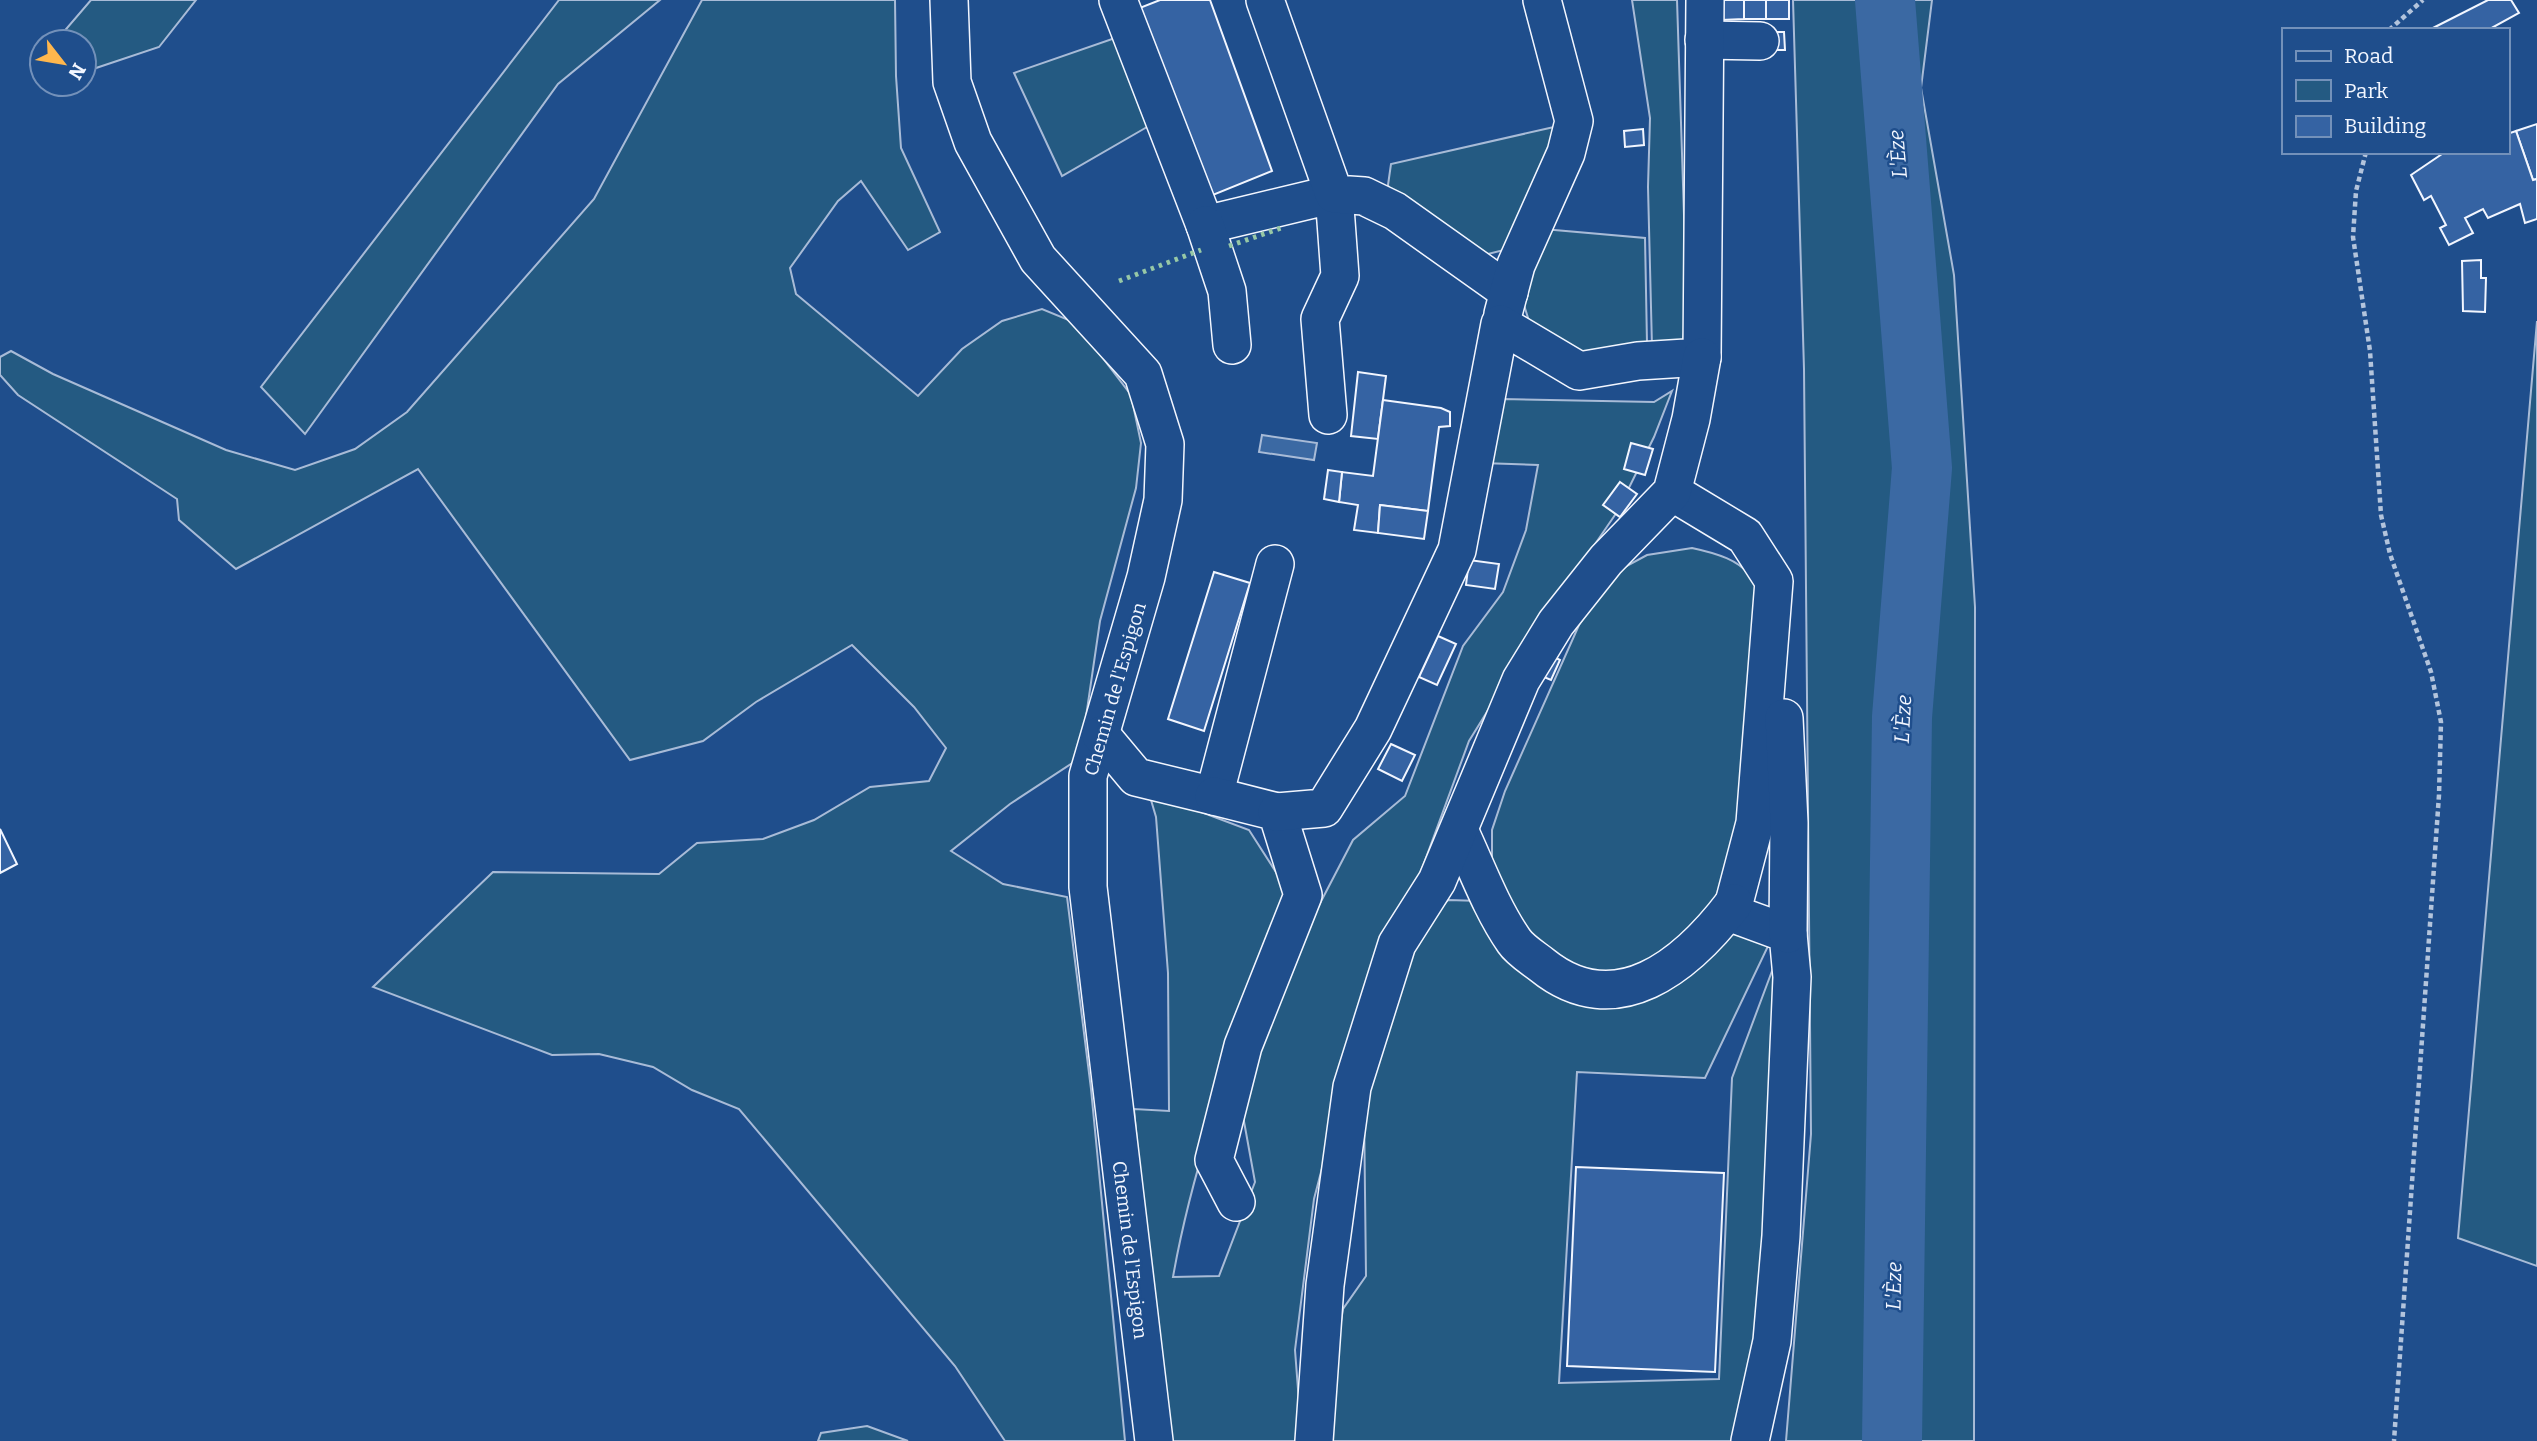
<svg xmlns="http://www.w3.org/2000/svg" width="2537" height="1441" viewBox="0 0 2537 1441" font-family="Bitter,serif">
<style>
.green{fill:#245a82;stroke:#a8bbd7;stroke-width:2}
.water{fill:#3b69a3;stroke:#a8bbd7;stroke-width:2}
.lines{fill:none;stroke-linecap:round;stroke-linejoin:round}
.river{stroke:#3b69a3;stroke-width:60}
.building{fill:#3563a3;stroke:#f2f6ff;stroke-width:2}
.minor-casing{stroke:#f2f6ff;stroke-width:40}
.path{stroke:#b3c4dc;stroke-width:4.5;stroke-dasharray:5 3.5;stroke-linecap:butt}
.minor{stroke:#1f4e8c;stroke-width:37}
.hedge{stroke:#97c8a6;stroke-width:5;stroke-dasharray:3.5 5;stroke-linecap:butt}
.labels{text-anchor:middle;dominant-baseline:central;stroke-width:5;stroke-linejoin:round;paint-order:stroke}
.street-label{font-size:19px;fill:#f2f6ff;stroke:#1f4e8c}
.water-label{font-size:21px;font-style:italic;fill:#f2f6ff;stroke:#1f4e8c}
</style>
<rect width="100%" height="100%" fill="#1f4e8c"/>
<g class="green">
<polygon points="91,0 196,0 159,47 84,72 84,42 55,42"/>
<polygon points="559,0 660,0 558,84 305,434 261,387"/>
<polygon points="702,0 895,0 896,76 901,148 940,232 908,250 861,181 838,201 790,268 796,294 918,396 962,349 1002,321 1042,309 1076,323 1131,395 1141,443 1136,488 1100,621 1080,758 1010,804 951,851 1003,884 1067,897 1091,1089 1125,1441 1005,1441 955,1366 739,1109 692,1090 653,1067 599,1054 552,1055 373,987 493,872 659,874 697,843 763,839 814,820 870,787 929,781 946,748 914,707 852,645 756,702 703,741 630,760 418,469 236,569 179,520 177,499 18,395 0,375 0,357 11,351 53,374 226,450 295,470 355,449 407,412 594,199"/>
<polygon points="1632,0 1677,0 1687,307 1682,350 1652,347 1648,187 1650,118"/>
<polygon points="1793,0 1932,0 1921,88 1954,275 1975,607 1974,1441 1786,1441 1811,1134 1804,369"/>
<polygon points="1115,38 1147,113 1147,127 1062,176 1014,73"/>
<polygon points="1563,125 1504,250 1488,254 1469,252 1392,195 1388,185 1391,164"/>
<polygon points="1543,229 1645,238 1647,343 1572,357 1529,321 1523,302"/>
<polygon points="2537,321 2537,1266 2458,1238"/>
<path d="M1672,391L1654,437L1617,512L1552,607L1469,741L1423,866L1366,1000L1314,1199L1295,1350L1302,1441H1172L1153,1318L1134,1109L1169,1111L1168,973L1156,817L1151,800L1140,789L1249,830L1290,894C1247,1020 1196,1146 1173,1277L1219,1276L1255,1182L1239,1094L1265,1009L1353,840L1405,796L1463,646L1503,592L1526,530L1538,465L1482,463L1502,399L1654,402Z"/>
<path d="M1692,548C1748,560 1762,575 1762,634L1728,886L1684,949L1588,981L1519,929L1492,867V830L1505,791L1579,625L1599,593L1621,569L1647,555Z"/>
<polygon points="1448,900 1481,901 1567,999 1741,928 1770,942 1705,1078 1577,1072 1559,1383 1719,1379 1732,1078 1778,955 1776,1104 1755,1356 1735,1441 1329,1441 1324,1426 1343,1309 1366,1276 1364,1109 1417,931"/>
<polygon points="867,1426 908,1441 818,1441 821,1433"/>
</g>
<polygon class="water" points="1262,435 1317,443 1314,460 1259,452"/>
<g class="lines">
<polyline class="river" points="1885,0 1922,468 1902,717 1892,1441"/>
</g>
<g class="building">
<polygon points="1160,0 1210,0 1272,171 1203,199 1137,9"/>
<polygon points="1721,0 1744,0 1744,19 1721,20"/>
<rect x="1744" y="0" width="22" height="19"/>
<rect x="1766" y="0" width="23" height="19"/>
<polygon points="2488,0 2511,0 2519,13 2488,30 2429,30"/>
<polygon points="1768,32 1784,32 1785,50 1769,50"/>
<polygon points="2537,124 2537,179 2533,180 2516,131"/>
<polygon points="1643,129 1644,145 1625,147 1624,131"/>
<polygon points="2516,131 2533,180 2537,179 2537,219 2525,223 2520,204 2488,218 2483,209 2465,218 2473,233 2449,245 2440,228 2446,225 2431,196 2424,200 2411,175 2445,152 2507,152 2507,134"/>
<polygon points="2481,260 2481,278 2486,278 2485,312 2463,311 2462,261"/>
<polygon points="1358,372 1386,376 1378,439 1351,436"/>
<polygon points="1383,400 1441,408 1450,412 1450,426 1439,427 1428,511 1380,505 1378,533 1354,530 1358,505 1339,502 1342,472 1373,476"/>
<polygon points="1631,443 1653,449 1645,475 1624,469"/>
<polygon points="1328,470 1342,472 1339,502 1324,499"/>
<polygon points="1620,482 1637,494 1620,517 1603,505"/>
<polygon points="1380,505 1428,511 1424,539 1378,533"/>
<polygon points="1469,560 1499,564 1495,589 1466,585"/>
<polygon points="1214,572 1250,583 1204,731 1168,719"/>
<polygon points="1438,636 1456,644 1437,685 1419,677"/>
<polygon points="1548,654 1560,660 1551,680 1539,675"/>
<polygon points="1391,744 1415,755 1402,781 1378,769"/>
<polygon points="0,829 17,864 0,873"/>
<polygon points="1576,1167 1724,1173 1715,1372 1567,1366"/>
</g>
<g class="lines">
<defs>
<g id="minor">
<polyline points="949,0 952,82 973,142 1038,259 1143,374 1165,444 1163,500 1146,577 1088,776 1088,887 1154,1441"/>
<polyline points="1118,0 1205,225 1334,194 1340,276 1320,319 1328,415"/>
<polyline points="1265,0 1334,194 1364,196 1395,211 1509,292"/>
<polyline points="1704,40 1760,41"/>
<polyline points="1205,225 1227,291 1232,345"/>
<polyline points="1503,314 1516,265 1566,153 1574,121 1542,0"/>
<polyline points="1672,492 1745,536 1774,581 1755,823 1734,903 1739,916 1788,934 1792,977 1781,1236 1772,1341 1750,1441"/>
<polyline points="1784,718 1789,823 1788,934"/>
<polyline points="1101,735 1136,777 1214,796 1275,564"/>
<polyline points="1214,796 1277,812 1303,895 1243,1046 1214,1160 1236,1202"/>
<polyline points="1277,812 1324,808 1373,729 1457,550 1500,324 1579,371 1638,361 1702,357 1705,0"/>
<path d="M1459,830C1476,866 1491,908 1514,941C1520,950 1533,958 1542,965C1616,1025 1687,965 1734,903"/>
<polyline points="1314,1441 1325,1285 1352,1087 1397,944 1437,881 1521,680 1556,623 1606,560 1672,492 1691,419 1702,357"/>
</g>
</defs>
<use href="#minor" class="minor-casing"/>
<g class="path">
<polyline points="2389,30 2423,0"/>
<polyline points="2366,152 2356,191 2353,237 2370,351 2381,515 2390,554 2431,672 2441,722 2439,795 2394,1441"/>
</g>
<use href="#minor" class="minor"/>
<g class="hedge">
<polyline points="1229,246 1281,228"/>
<polyline points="1119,281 1201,250"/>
</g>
</g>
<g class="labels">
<g class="street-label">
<text transform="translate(1115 689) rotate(-74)">Chemin de l'Espigon</text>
<text transform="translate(1130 1250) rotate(83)">Chemin de l'Espigon</text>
</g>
<g class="water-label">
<text transform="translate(1898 154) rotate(-95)">L'Èze</text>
<text transform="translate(1903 719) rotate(-87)">L'Èze</text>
<text transform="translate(1894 1286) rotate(-89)">L'Èze</text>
</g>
</g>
<rect x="2282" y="28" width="228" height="126" fill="#1f4e8c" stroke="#7391ba" stroke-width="2"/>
<rect x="2296" y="51" width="35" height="10" fill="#1f4e8c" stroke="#7391ba" stroke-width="2"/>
<text x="2344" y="63" font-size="21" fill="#f2f6ff">Road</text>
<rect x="2296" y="80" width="35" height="21" fill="#245a82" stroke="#7391ba" stroke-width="2"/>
<text x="2344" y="98" font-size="21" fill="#f2f6ff">Park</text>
<rect x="2296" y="116" width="35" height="21" fill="#3563a3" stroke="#7391ba" stroke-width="2"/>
<text x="2344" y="133" font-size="21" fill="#f2f6ff">Building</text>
<g transform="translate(63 63) rotate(121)"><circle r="33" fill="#1f4e8c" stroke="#7391ba" stroke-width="2"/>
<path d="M0-5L12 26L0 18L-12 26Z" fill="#ffb74d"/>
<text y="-10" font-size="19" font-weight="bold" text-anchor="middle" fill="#f2f6ff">N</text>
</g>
</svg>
